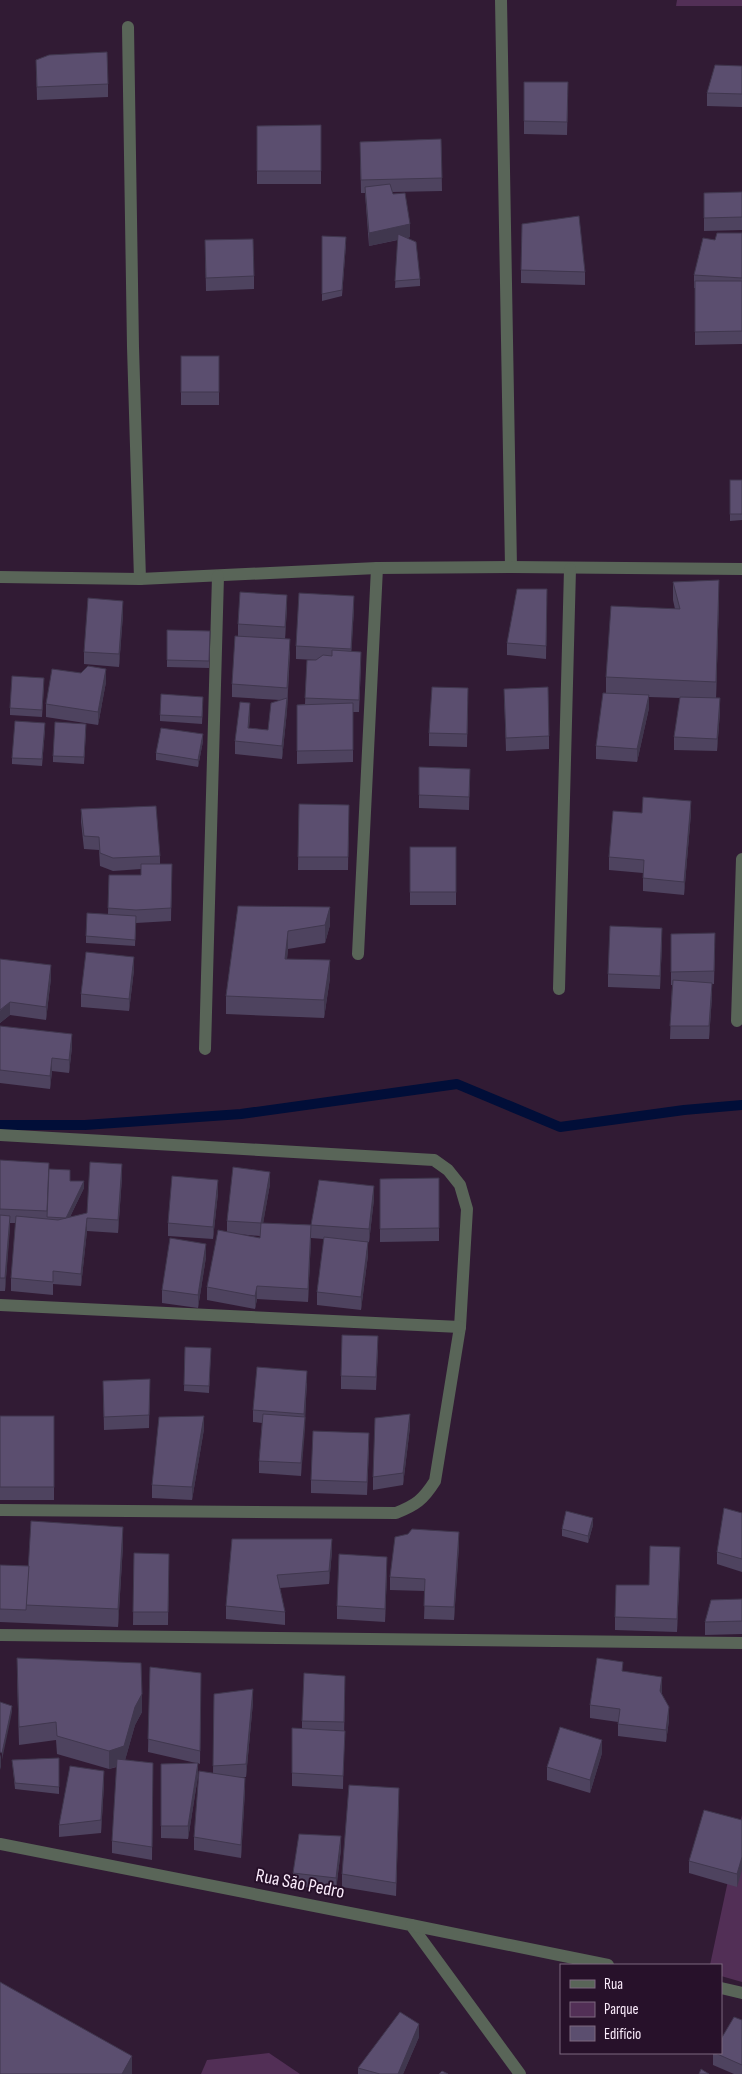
<svg xmlns="http://www.w3.org/2000/svg" width="742" height="2074" viewBox="0 0 742 2074" font-family="'Sofia Sans Condensed',sans-serif">
<style>
.green{fill:#522f56}
.lines{fill:none;stroke-linecap:round;stroke-linejoin:round}
.stream{stroke:#010e38;stroke-width:10}
.minor{stroke:#596558;stroke-width:12}
.wall{fill:#4e435f;fill-rule:evenodd}
.shaded-wall{fill:#40374e}
.building{fill:#5b4e6f;stroke:#40374e}
.labels{text-anchor:middle;dominant-baseline:central;stroke-width:4;stroke-linejoin:round;paint-order:stroke}
.street-label{font-size:19px;fill:#fbecfc;stroke:#27112a}
</style>
<rect width="100%" height="100%" fill="#311b34"/>
<g class="green">
<polygon points="677,0 742,0 742,6 676,6"/>
<polygon points="742,1815 742,1982 721,1976 721,1965 710,1965"/>
<polygon points="269,2053 300,2074 201,2074 207,2060"/>
</g>
<g class="lines">
<polyline class="stream" points="0,1125 85,1125 241,1114 457,1084 560,1127 684,1110 742,1105"/>
<g class="minor">
<polyline points="501,0 511,567"/>
<polyline points="128,27 133,347 140,579"/>
<polyline points="0,577 140,579 377,568 511,567 742,569"/>
<polyline points="358,954 377,568"/>
<polyline points="559,989 570,569"/>
<polyline points="737,1021 742,859"/>
<polyline points="205,1049 218,576"/>
<path d="M0,1135L434,1160L448,1170L460,1185L467,1209L460,1327L435,1481C423,1500 416,1505 396,1513L0,1510"/>
<polyline points="0,1305 460,1327"/>
<polyline points="0,1635 742,1643"/>
<polyline points="0,1844 411,1925 520,2074"/>
<polyline points="411,1925 608,1965"/>
<polyline points="721,1988 742,1993"/>
</g>
</g>
<g class="wall">
<polygon points="36,60 108,84 108,97 37,100"/>
<polygon points="742,66 742,107 707,106 707,93"/>
<polygon points="524,82 568,95 567,135 524,134"/>
<polygon points="321,125 321,184 257,184 257,126"/>
<polygon points="441,139 442,191 392,192 410,237 407,238 420,279 420,286 395,288 398,240 369,246 365,193 361,193 360,142"/>
<polygon points="742,192 742,230 704,231 704,193"/>
<polygon points="742,233 742,344 695,345 695,288 694,288 694,275 715,240"/>
<polygon points="322,236 346,244 342,296 322,301"/>
<polygon points="205,240 254,276 254,289 206,291"/>
<polygon points="521,270 585,272 585,285 521,283"/>
<rect x="181" y="356" width="38" height="49"/>
<polygon points="730,480 742,480 742,520 730,521"/>
<polygon points="673,582 719,598 716,698 720,711 717,751 674,750 674,737 680,698 649,697 649,708 637,762 596,759 596,746 606,693 606,677 675,609 673,600"/>
<polygon points="547,601 546,659 507,655 507,643"/>
<polygon points="287,607 285,639 290,652 287,711 282,759 235,754 235,741 250,716 249,728 268,730 280,700 232,697 232,684 238,636 238,624"/>
<polygon points="354,609 351,651 361,664 359,712 353,712 353,762 297,764 297,705 305,704 307,660 316,660 296,659 296,646"/>
<polygon points="123,614 119,667 84,664 84,652"/>
<polygon points="167,630 210,631 209,668 167,667"/>
<polygon points="81,673 106,682 98,725 46,717 46,704"/>
<polygon points="44,685 42,717 10,715 10,708"/>
<polygon points="504,689 549,736 549,749 506,751"/>
<polygon points="468,701 467,747 429,746 429,733"/>
<polygon points="203,704 202,724 160,721 160,715"/>
<polygon points="45,730 42,766 12,764 12,758"/>
<polygon points="86,731 84,764 53,762 53,756"/>
<polygon points="203,741 198,767 156,760 156,753"/>
<polygon points="419,767 470,769 469,810 419,808"/>
<polygon points="299,804 349,805 348,870 298,870"/>
<polygon points="81,809 160,856 160,864 172,864 171,921 136,923 135,946 86,943 86,936 108,914 109,875 141,875 141,869 113,871 100,866 99,850 84,849 81,822"/>
<polygon points="642,813 691,813 684,895 643,891 643,873 609,870 609,857"/>
<rect x="410" y="847" width="46" height="58"/>
<polygon points="238,906 330,925 325,943 288,949 287,959 330,978 324,1018 226,1014 226,996"/>
<polygon points="671,934 715,946 714,984 712,984 712,996 709,1039 670,1039 672,985 671,985"/>
<polygon points="662,941 660,989 608,987 608,974"/>
<polygon points="0,959 51,978 46,1020 10,1015 0,1023"/>
<polygon points="134,970 129,1011 81,1007 81,994"/>
<polygon points="0,1026 72,1047 69,1073 52,1071 50,1089 0,1083"/>
<polygon points="0,1160 49,1169 84,1188 70,1217 87,1213 122,1177 118,1233 87,1231 81,1286 53,1284 53,1295 11,1291 11,1278 16,1223 10,1223 5,1291 0,1291"/>
<polygon points="439,1178 439,1241 380,1242 380,1179"/>
<path d="M270,1184L263,1223L311,1225L374,1199L369,1242L359,1241L368,1255L361,1310L317,1305V1292L324,1239L311,1238L308,1302L257,1299L255,1309L207,1300V1287L227,1232V1221ZM237,1234L260,1236V1238Z"/>
<polygon points="218,1193 213,1239 168,1236 168,1223"/>
<polygon points="206,1257 198,1308 162,1303 162,1290"/>
<polygon points="185,1347 211,1348 209,1393 184,1391"/>
<polygon points="378,1349 376,1390 341,1389 341,1376"/>
<polygon points="150,1379 149,1428 104,1430 103,1381"/>
<polygon points="307,1383 301,1476 259,1473 259,1461 262,1423 253,1422 253,1410"/>
<rect x="0" y="1416" width="54" height="84"/>
<polygon points="410,1427 403,1485 373,1490 373,1477"/>
<polygon points="204,1429 192,1500 152,1498 152,1485"/>
<polygon points="369,1446 367,1495 311,1493 311,1480"/>
<polygon points="742,1513 742,1572 717,1564 717,1552"/>
<polygon points="593,1525 588,1543 562,1536 562,1529"/>
<polygon points="232,1539 332,1551 329,1584 280,1588 285,1612 285,1625 226,1619 226,1606"/>
<polygon points="123,1545 118,1627 0,1622 0,1565 29,1566"/>
<polygon points="459,1545 454,1620 424,1619 425,1591 390,1590 390,1577"/>
<polygon points="134,1553 169,1554 168,1625 133,1625"/>
<polygon points="680,1560 677,1632 615,1630 615,1617 649,1585"/>
<polygon points="387,1570 385,1622 337,1619 337,1606"/>
<polygon points="742,1599 742,1634 705,1635 705,1622"/>
<polygon points="150,1667 201,1673 200,1764 198,1763 198,1776 188,1839 161,1838 161,1764 196,1763 148,1752"/>
<polygon points="623,1672 662,1690 662,1694 669,1720 666,1742 618,1736 618,1722 590,1718 590,1705"/>
<polygon points="17,1676 142,1712 135,1725 125,1760 153,1763 152,1860 112,1853 112,1841 117,1767 109,1769 57,1754 56,1740 19,1745"/>
<polygon points="345,1689 343,1789 292,1786 292,1728 302,1728 302,1721"/>
<polygon points="214,1694 253,1702 246,1777 242,1777 245,1790 241,1858 194,1850 194,1837 213,1773"/>
<polygon points="602,1753 590,1793 547,1780 547,1767"/>
<polygon points="59,1758 59,1794 15,1789 12,1760"/>
<polygon points="104,1784 101,1833 59,1837 59,1825"/>
<polygon points="399,1801 396,1896 342,1887 342,1874"/>
<polygon points="742,1820 737,1887 689,1873 689,1861"/>
<polygon points="341,1849 336,1890 293,1886 293,1873"/>
<polygon points="742,2020 742,2074 734,2074 713,2065 713,2053 721,2053"/>
<polygon points="419,2037 403,2074 358,2074 358,2068"/>
</g>
<g class="shaded-wall">
<polygon points="410,224 410,237 369,246 369,233"/>
<polygon points="719,580 719,598 716,700 716,682"/>
<polygon points="287,595 287,607 285,639 285,627"/>
<polygon points="354,596 354,609 351,662 351,649"/>
<polygon points="123,601 123,614 119,667 119,654"/>
<polygon points="290,639 287,711 282,759 282,746 287,699"/>
<polygon points="106,669 106,682 98,725 98,712"/>
<polygon points="649,695 649,708 637,762 637,749"/>
<polygon points="720,698 720,711 717,751 717,739"/>
<polygon points="250,703 250,716 248,741 248,728"/>
<polygon points="203,734 203,741 198,767 198,760"/>
<polygon points="691,801 691,813 684,895 684,882"/>
<polygon points="330,907 330,925 325,943 325,925"/>
<polygon points="662,928 662,941 660,989 660,976"/>
<polygon points="288,931 288,949 285,977 285,959"/>
<polygon points="134,957 134,970 129,1011 129,999"/>
<polygon points="330,960 330,978 324,1018 324,1000"/>
<polygon points="51,965 51,978 46,1020 46,1007"/>
<polygon points="712,983 712,996 709,1039 709,1026"/>
<polygon points="10,1002 10,1015 0,1023 0,1011"/>
<polygon points="72,1034 72,1047 69,1073 69,1060"/>
<polygon points="52,1058 52,1071 50,1089 50,1076"/>
<polygon points="122,1164 122,1177 118,1233 118,1220"/>
<polygon points="270,1172 270,1184 261,1236 261,1223"/>
<polygon points="218,1180 218,1193 213,1239 213,1227"/>
<polygon points="84,1181 84,1188 66,1225 66,1218"/>
<polygon points="374,1186 374,1199 369,1242 369,1229"/>
<polygon points="10,1216 10,1229 5,1291 5,1278"/>
<polygon points="87,1218 87,1231 81,1286 81,1274"/>
<polygon points="311,1225 311,1238 308,1302 308,1289"/>
<polygon points="368,1242 368,1255 361,1310 361,1297"/>
<polygon points="206,1244 206,1257 198,1308 198,1295"/>
<polygon points="257,1286 257,1299 255,1309 255,1296"/>
<polygon points="307,1371 305,1430 301,1476 304,1414"/>
<polygon points="410,1414 410,1427 403,1485 403,1473"/>
<polygon points="204,1416 204,1429 192,1500 192,1487"/>
<polygon points="593,1518 593,1525 588,1543 588,1536"/>
<polygon points="123,1527 123,1545 118,1627 118,1609"/>
<polygon points="459,1532 459,1545 454,1620 454,1607"/>
<polygon points="332,1539 332,1551 329,1584 329,1571"/>
<polygon points="680,1547 680,1560 677,1632 677,1619"/>
<polygon points="387,1557 387,1570 385,1622 385,1609"/>
<polygon points="662,1677 662,1690 660,1704 660,1691"/>
<polygon points="253,1689 253,1702 246,1777 246,1764"/>
<polygon points="142,1694 142,1712 135,1725 124,1764 109,1769 109,1751"/>
<polygon points="12,1706 12,1712 2,1760 2,1753"/>
<polygon points="669,1707 669,1720 666,1742 666,1730"/>
<polygon points="602,1740 602,1753 590,1793 590,1780"/>
<polygon points="1,1754 1,1767 0,1770 0,1757"/>
<polygon points="198,1763 198,1776 188,1839 188,1826"/>
<polygon points="104,1771 104,1784 101,1833 101,1820"/>
<polygon points="245,1778 245,1790 241,1858 241,1845"/>
<polygon points="341,1836 341,1849 336,1890 336,1878"/>
<polygon points="742,1857 742,1870 737,1887 737,1874"/>
<polygon points="419,2024 419,2037 403,2074 398,2074"/>
<polygon points="132,2056 132,2074 122,2074"/>
</g>
<g class="building">
<polygon points="107,52 108,84 37,87 36,60 49,55"/>
<polygon points="715,65 742,66 742,94 707,93"/>
<polygon points="524,82 568,82 567,122 524,121"/>
<polygon points="321,125 321,171 257,171 257,126"/>
<polygon points="441,139 442,178 361,180 360,142"/>
<polygon points="390,184 393,194 405,193 410,224 369,233 365,187"/>
<polygon points="742,192 742,217 704,218 704,193"/>
<polygon points="579,216 585,272 521,270 522,224"/>
<polygon points="717,233 742,233 742,278 694,275 703,238 715,240"/>
<polygon points="398,234 416,242 420,279 395,281"/>
<polygon points="322,236 346,237 342,290 322,294"/>
<polygon points="253,239 254,276 206,278 205,240"/>
<polygon points="695,281 742,281 742,331 695,332"/>
<rect x="181" y="356" width="38" height="36"/>
<rect x="730" y="480" width="12" height="34"/>
<polygon points="719,580 716,682 606,677 611,606 680,609 673,582"/>
<polygon points="517,589 547,589 546,646 507,643"/>
<polygon points="240,592 287,595 285,627 238,624"/>
<polygon points="299,593 354,596 351,649 296,646"/>
<polygon points="88,598 123,601 119,654 84,652"/>
<polygon points="167,630 210,631 209,661 167,660"/>
<polygon points="235,636 290,639 287,688 232,684"/>
<polygon points="332,650 361,652 359,700 305,698 307,660 316,660 323,655 332,656"/>
<polygon points="88,666 106,669 98,712 46,704 52,669 81,673"/>
<polygon points="12,676 44,678 42,710 10,708"/>
<polygon points="432,687 468,688 467,734 429,733"/>
<polygon points="548,687 549,736 506,738 504,689"/>
<polygon points="603,693 649,695 637,749 596,746"/>
<polygon points="161,694 203,697 202,717 160,715"/>
<polygon points="680,697 720,698 717,739 674,737"/>
<polygon points="287,698 282,746 235,741 240,702 250,703 248,728 268,730 271,703"/>
<polygon points="353,703 353,750 297,751 297,705"/>
<polygon points="15,721 45,723 42,759 12,758"/>
<polygon points="55,722 86,724 84,757 53,756"/>
<polygon points="161,728 203,734 198,760 156,753"/>
<polygon points="419,767 470,769 469,797 419,795"/>
<polygon points="643,797 691,801 684,882 643,878 644,860 609,857 613,811 642,813"/>
<polygon points="299,804 349,805 348,857 298,857"/>
<polygon points="156,806 160,856 113,858 100,853 99,837 84,836 81,809"/>
<rect x="410" y="847" width="46" height="45"/>
<polygon points="141,864 172,864 171,908 136,910 108,908 109,875 141,875"/>
<polygon points="238,906 330,907 325,925 288,931 285,959 330,960 324,1000 226,996"/>
<polygon points="87,913 136,916 135,940 86,936"/>
<polygon points="610,926 662,928 660,976 608,974"/>
<polygon points="715,933 714,971 671,972 671,934"/>
<polygon points="86,952 134,957 129,999 81,994"/>
<polygon points="0,959 51,965 46,1007 10,1002 0,1010"/>
<polygon points="673,980 712,983 709,1026 670,1026"/>
<polygon points="0,1026 72,1034 69,1060 52,1058 50,1076 0,1070"/>
<polygon points="0,1160 49,1163 47,1211 0,1209"/>
<polygon points="90,1162 122,1164 118,1220 87,1218 81,1274 53,1271 53,1282 11,1278 16,1216 58,1220 87,1213"/>
<polygon points="233,1167 270,1172 261,1223 311,1225 308,1289 257,1286 255,1296 207,1287 218,1230 260,1238 261,1223 227,1221"/>
<polygon points="49,1169 70,1170 70,1181 84,1181 66,1218 47,1217"/>
<polygon points="172,1176 218,1180 213,1227 168,1223"/>
<polygon points="439,1178 439,1228 380,1229 380,1179"/>
<polygon points="319,1180 374,1186 369,1229 311,1225"/>
<polygon points="0,1215 10,1216 5,1278 0,1278"/>
<polygon points="324,1237 368,1242 361,1297 317,1292"/>
<polygon points="170,1238 206,1244 198,1295 162,1290"/>
<polygon points="342,1335 378,1336 376,1377 341,1376"/>
<polygon points="185,1347 211,1348 209,1386 184,1385"/>
<polygon points="257,1367 307,1371 304,1414 253,1410"/>
<polygon points="150,1379 149,1415 104,1417 103,1381"/>
<polygon points="263,1414 305,1417 301,1463 259,1461"/>
<polygon points="410,1414 403,1473 373,1477 375,1418"/>
<rect x="0" y="1416" width="54" height="71"/>
<polygon points="204,1416 192,1487 152,1485 159,1417"/>
<polygon points="313,1431 369,1433 367,1482 311,1480"/>
<polygon points="724,1508 742,1513 742,1559 717,1552"/>
<polygon points="566,1511 593,1518 588,1536 562,1529"/>
<polygon points="31,1521 123,1527 118,1609 26,1605"/>
<polygon points="412,1529 459,1532 454,1607 424,1606 425,1579 390,1577 395,1537 408,1534"/>
<polygon points="232,1539 332,1539 329,1571 277,1575 285,1612 226,1606"/>
<polygon points="650,1546 680,1547 677,1619 615,1617 616,1585 649,1585"/>
<polygon points="134,1553 169,1554 168,1612 133,1612"/>
<polygon points="339,1554 387,1557 385,1609 337,1606"/>
<polygon points="0,1565 29,1566 26,1610 0,1609"/>
<polygon points="742,1599 742,1621 705,1622 711,1600"/>
<polygon points="17,1658 141,1663 142,1694 135,1707 124,1746 109,1751 57,1736 56,1722 19,1727"/>
<polygon points="597,1658 623,1662 622,1671 662,1677 660,1691 669,1707 666,1730 618,1724 620,1709 590,1705"/>
<polygon points="150,1667 201,1673 200,1751 148,1739"/>
<polygon points="304,1673 345,1676 344,1722 302,1721"/>
<polygon points="253,1689 246,1764 213,1766 214,1694"/>
<polygon points="0,1702 12,1706 2,1753 0,1752"/>
<polygon points="560,1727 602,1740 590,1780 547,1767"/>
<polygon points="292,1728 345,1731 343,1776 292,1773"/>
<polygon points="59,1758 59,1787 15,1783 12,1760"/>
<polygon points="117,1759 153,1763 152,1847 112,1841"/>
<polygon points="198,1763 188,1826 161,1826 161,1764"/>
<polygon points="70,1766 104,1771 101,1820 59,1825"/>
<polygon points="199,1771 245,1778 241,1845 194,1837"/>
<polygon points="349,1785 399,1788 396,1883 342,1874"/>
<polygon points="704,1810 742,1820 742,1857 737,1874 689,1861"/>
<polygon points="299,1834 341,1836 336,1878 293,1873"/>
<polygon points="0,1982 132,2056 122,2074 0,2074"/>
<polygon points="400,2012 419,2024 398,2074 380,2074 358,2068"/>
<polygon points="734,2017 742,2020 742,2065 715,2053 721,2053 721,2039"/>
<polygon points="701,2069 709,2074 699,2074"/>
<polygon points="442,2071 448,2074 439,2074"/>
</g>
<g class="labels">
<g class="street-label">
<text transform="translate(300 1884) rotate(11)">Rua São Pedro</text>
</g>
</g>
<rect x="560" y="1964" width="162" height="90" fill="#27112a" stroke="#7c697e"/>
<rect x="570" y="1980" width="25" height="8" fill="#596558" stroke="#7c697e"/>
<text x="604" y="1989" font-size="15" fill="#fbecfc">Rua</text>
<rect x="570" y="2002" width="25" height="15" fill="#522f56" stroke="#7c697e"/>
<text x="604" y="2014" font-size="15" fill="#fbecfc">Parque</text>
<rect x="570" y="2026" width="25" height="15" fill="#5b4e6f" stroke="#7c697e"/>
<text x="604" y="2039" font-size="15" fill="#fbecfc">Edifício</text>
</svg>
